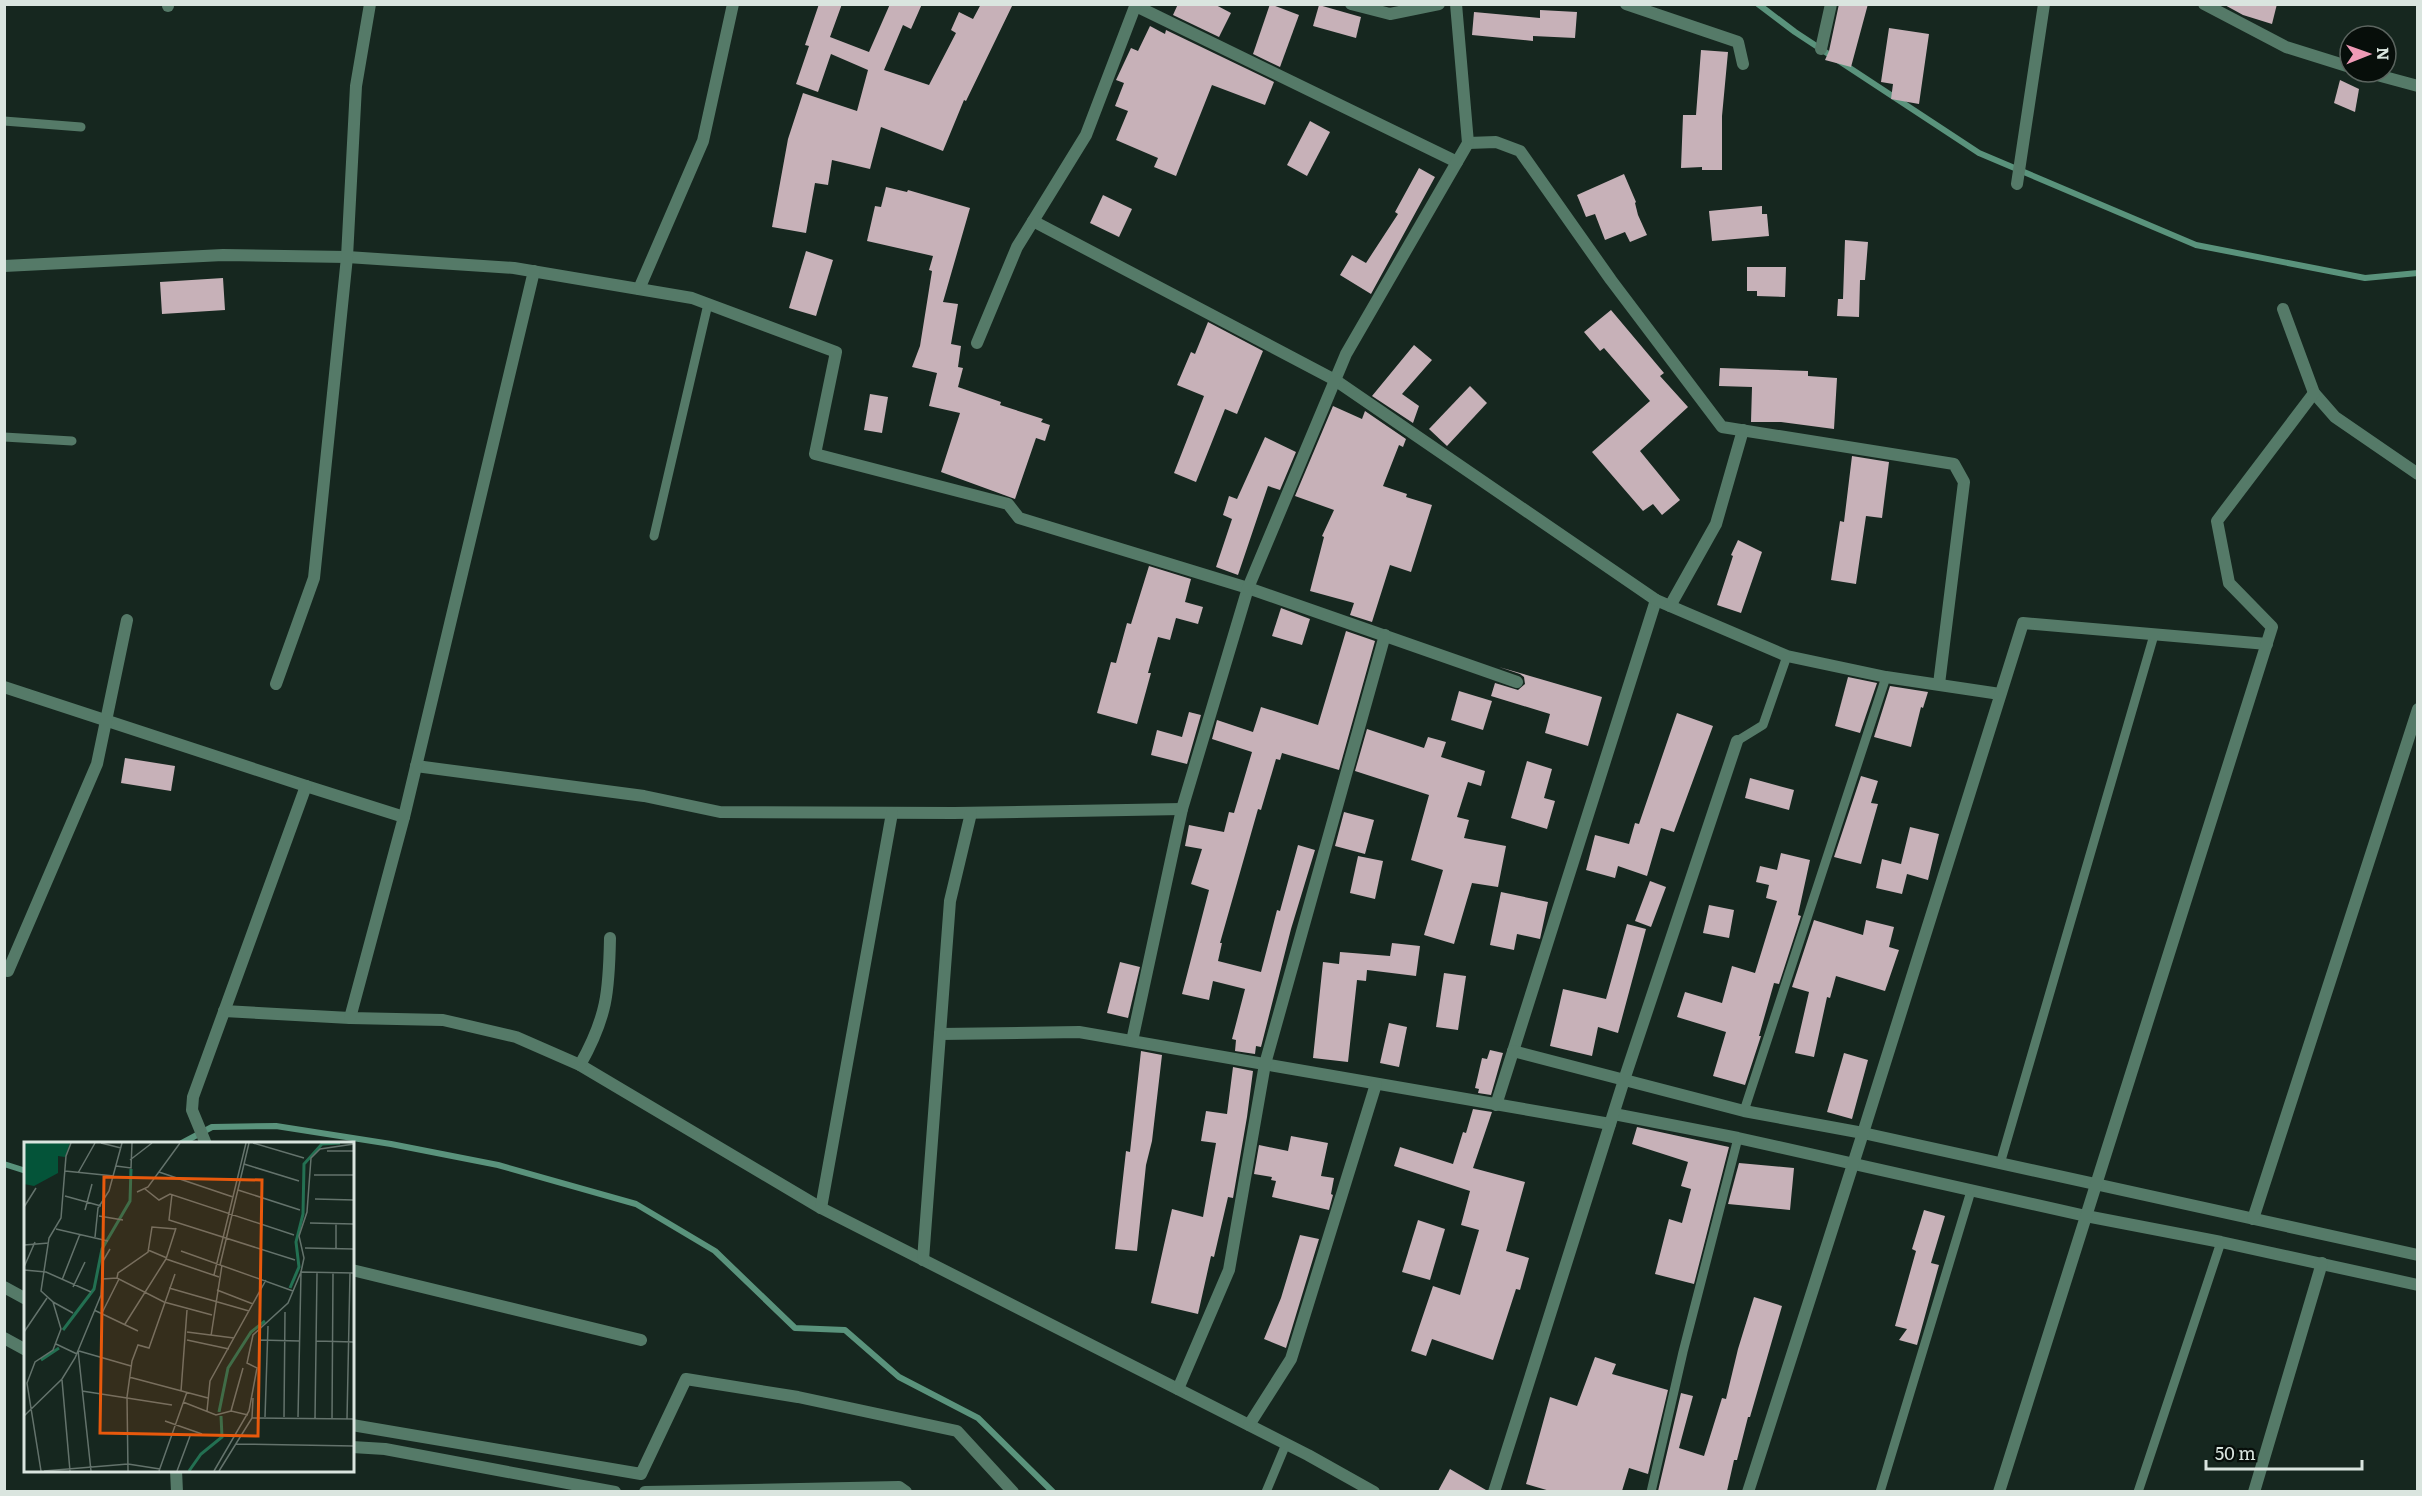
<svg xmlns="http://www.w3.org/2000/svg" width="2422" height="1496" viewBox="0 0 2422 1496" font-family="Literata,serif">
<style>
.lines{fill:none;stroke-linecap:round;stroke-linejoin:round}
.stream{stroke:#5a937c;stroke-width:6}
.building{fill:#c7b1b8}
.service{stroke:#557a68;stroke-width:9}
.minor{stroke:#557a68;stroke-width:12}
.tertiary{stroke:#557a68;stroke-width:12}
.inset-river{fill:none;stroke:#237052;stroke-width:3}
.inset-road{fill:none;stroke:#64736c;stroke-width:1.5}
.view{fill:#e8590c;fill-opacity:0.15;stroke:#e8590c;stroke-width:3}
.inset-edge{fill:none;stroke:#dae5df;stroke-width:3}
</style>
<rect width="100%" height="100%" fill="#16271f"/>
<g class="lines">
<g class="stream">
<polyline points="1758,4 1795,32 1979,153 2196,245 2365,278 2418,273"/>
<polyline points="180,1144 212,1127 276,1126 391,1144 498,1165 636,1204 715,1251 795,1328 845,1330 899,1377 978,1418 1053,1492"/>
<polyline points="4,1164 26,1171"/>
</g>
</g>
<g class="building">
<polygon points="819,4 842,4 830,37 869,52 890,4 922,4 911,29 903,25 884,70 929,85 956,33 951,30 959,12 973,19 981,4 1013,4 966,101 964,100 943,151 881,127 870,169 832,160 828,185 815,183 806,233 772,227 788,139 803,93 857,111 868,70 831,54 818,92 796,84 809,46 805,45"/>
<polygon points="1178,4 1214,4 1231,13 1219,37 1173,15"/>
<polygon points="1270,4 1299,15 1280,67 1253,54"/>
<polygon points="1839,4 1868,4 1851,67 1825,60 1829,51"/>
<polygon points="2223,4 2277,4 2272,24 2243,15"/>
<polygon points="1319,5 1361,17 1356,38 1313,26"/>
<polygon points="1540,10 1577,12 1575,38 1533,36 1533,41 1472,35 1474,12 1540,18"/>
<polygon points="1150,26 1165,34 1166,30 1274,82 1265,105 1212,85 1176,176 1154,167 1158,158 1116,140 1128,111 1115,106 1124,83 1116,80 1131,48 1138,51"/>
<polygon points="1889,28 1929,34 1919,104 1891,99 1893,84 1881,82"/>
<polygon points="1701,50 1728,52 1722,116 1722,170 1702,170 1702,167 1681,168 1683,115 1696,115"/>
<polygon points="2340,80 2359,89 2355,112 2334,103"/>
<polygon points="1310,121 1330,132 1307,176 1287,165"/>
<polygon points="1419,168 1435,177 1371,294 1340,275 1352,255 1366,263 1398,214 1395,212"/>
<polygon points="1624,174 1636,202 1635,203 1638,215 1647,235 1630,242 1625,232 1605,240 1595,214 1586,217 1577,195"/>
<polygon points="886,187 907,192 908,190 970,208 943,302 958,304 951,344 961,346 958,367 963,368 958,387 1001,402 1000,405 1043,419 1041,422 1050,425 1045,441 1036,438 1015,499 941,472 960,413 929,406 937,373 912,367 920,346 932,271 929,270 933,256 867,241 875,206 881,207"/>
<polygon points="1103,195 1132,209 1119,237 1090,223"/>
<polygon points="1762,206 1762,214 1767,214 1769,236 1712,241 1709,211"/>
<polygon points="1845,240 1868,242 1865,280 1860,280 1859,317 1837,316 1838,299 1843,299"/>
<polygon points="806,251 833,260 816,316 789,308"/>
<polygon points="1747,267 1786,267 1785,297 1757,296 1757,291 1747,291"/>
<polygon points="223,278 225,310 162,314 160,282"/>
<polygon points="1611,310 1664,373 1660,376 1688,407 1640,451 1680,500 1662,515 1653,504 1643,511 1592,452 1650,401 1604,348 1600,351 1584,332"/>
<polygon points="1208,322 1263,351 1237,414 1225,409 1196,482 1174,473 1204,396 1177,385 1191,352 1195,354"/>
<polygon points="1414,345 1432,360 1402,394 1419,406 1413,423 1372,396"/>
<polygon points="1720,368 1808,371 1808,376 1837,378 1834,429 1781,422 1751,422 1752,387 1719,386"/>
<polygon points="1470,386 1487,403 1447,446 1429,429"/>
<polygon points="870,394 888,397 882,433 864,430"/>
<polygon points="1333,406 1362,419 1365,411 1406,439 1403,447 1399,445 1383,486 1407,494 1406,497 1432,505 1411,572 1390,565 1372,622 1350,615 1354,603 1310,591 1324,537 1322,536 1334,510 1295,496"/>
<polygon points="1265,437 1296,452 1280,490 1268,486 1238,575 1216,567 1232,519 1223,515 1229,496 1237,499"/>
<polygon points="1852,456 1889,462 1882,518 1866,516 1856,584 1831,580 1840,521 1844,522"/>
<polygon points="1738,540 1762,552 1741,613 1717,605 1733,556 1731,555"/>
<polygon points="1149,566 1191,579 1185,602 1203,607 1198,624 1176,618 1170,640 1158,637 1148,673 1151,673 1137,724 1097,713 1111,662 1116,663 1127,623 1131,624"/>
<polygon points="1281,608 1310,619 1302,645 1272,636"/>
<polygon points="1346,631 1375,641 1339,770 1282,753 1280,760 1276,759 1261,810 1258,809 1220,943 1222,943 1218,961 1261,972 1277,910 1280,911 1298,845 1315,850 1291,929 1261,1047 1256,1046 1255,1054 1235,1051 1236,1040 1232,1039 1245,989 1213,981 1209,1000 1182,994 1209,890 1191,884 1202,849 1185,846 1189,825 1224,832 1229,812 1234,813 1252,752 1212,739 1217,720 1253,732 1261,707 1318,725"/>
<polygon points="1499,667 1602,697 1588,746 1545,733 1550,714 1491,696 1495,683 1518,690 1525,684 1524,677 1520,674"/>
<polygon points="1848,677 1877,683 1860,733 1835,726"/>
<polygon points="1890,686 1928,692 1923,708 1921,707 1911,747 1874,737"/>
<polygon points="1459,691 1492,701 1483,730 1451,720"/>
<polygon points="1189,712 1201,715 1187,764 1151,755 1157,730 1182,737"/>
<polygon points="1677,713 1713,726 1674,832 1661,828 1647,876 1618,866 1615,878 1586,870 1595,835 1629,844 1635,823 1639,824"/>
<polygon points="1367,729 1424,748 1428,737 1446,742 1441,757 1485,771 1481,786 1468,782 1457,817 1469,820 1464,838 1506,846 1498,887 1472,883 1454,944 1424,935 1443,870 1411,860 1429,795 1355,771"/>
<polygon points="125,758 175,766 171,791 121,783"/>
<polygon points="1527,761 1552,769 1544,798 1555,801 1547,829 1511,818"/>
<polygon points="1861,776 1878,781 1871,803 1878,804 1861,864 1834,857"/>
<polygon points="1750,778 1794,790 1789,810 1745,798"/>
<polygon points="1344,812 1374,820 1365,854 1335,846"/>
<polygon points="1910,827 1939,834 1928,880 1907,874 1902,894 1876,888 1882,859 1901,864"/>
<polygon points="1781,853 1810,860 1798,915 1801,916 1779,984 1774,983 1759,1036 1761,1036 1745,1085 1713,1076 1726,1032 1677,1017 1685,992 1722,1003 1732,966 1755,973 1777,901 1766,898 1769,885 1756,882 1760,866 1777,870"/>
<polygon points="1358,856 1383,861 1375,899 1350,893"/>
<polygon points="1650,881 1666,887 1651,927 1635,921"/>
<polygon points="1501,892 1548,902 1540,939 1517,934 1514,950 1490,945"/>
<polygon points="1709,905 1734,910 1729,938 1703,933"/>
<polygon points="1814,920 1863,935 1866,920 1894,927 1889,947 1899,950 1885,991 1836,976 1830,998 1827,997 1814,1057 1795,1053 1809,992 1792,987"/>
<polygon points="1627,924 1646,929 1618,1033 1598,1027 1592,1056 1550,1046 1563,989 1606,999"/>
<polygon points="1392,943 1420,946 1416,976 1367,970 1366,981 1357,980 1348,1062 1313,1058 1323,962 1339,964 1340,952 1390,956"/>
<polygon points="1120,962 1140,967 1128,1018 1107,1013"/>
<polygon points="1444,973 1466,976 1458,1030 1436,1027"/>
<polygon points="1389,1023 1407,1027 1399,1067 1380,1063"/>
<polygon points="1490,1050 1503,1053 1491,1095 1478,1093 1479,1089 1475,1088 1482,1058 1487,1059"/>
<polygon points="1141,1051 1162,1055 1152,1141 1146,1165 1137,1251 1115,1249 1126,1151 1130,1152"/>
<polygon points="1844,1053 1868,1060 1852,1119 1827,1112"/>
<polygon points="1233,1067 1253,1071 1247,1117 1233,1198 1228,1197 1214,1257 1211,1256 1198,1314 1151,1303 1172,1209 1203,1217 1216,1143 1201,1141 1206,1111 1227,1114"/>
<polygon points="1473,1109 1492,1112 1473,1168 1525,1182 1506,1251 1529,1258 1520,1290 1516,1289 1493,1360 1432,1339 1426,1356 1411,1351 1433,1286 1460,1295 1479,1230 1461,1225 1470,1191 1394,1166 1400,1147 1453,1164 1463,1132 1466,1133"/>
<polygon points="1637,1127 1729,1147 1694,1284 1655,1274 1669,1219 1682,1223 1691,1189 1681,1186 1688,1162 1632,1144"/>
<polygon points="1291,1136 1328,1143 1321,1176 1334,1178 1331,1194 1333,1195 1329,1210 1272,1197 1276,1181 1271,1180 1272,1177 1254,1174 1259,1145 1288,1151"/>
<polygon points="1739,1163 1794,1168 1790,1210 1728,1204"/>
<polygon points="1924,1210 1945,1216 1931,1263 1939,1265 1917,1345 1899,1340 1907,1329 1895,1326 1916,1251 1912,1249"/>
<polygon points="1418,1220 1445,1229 1430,1280 1402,1272"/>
<polygon points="1300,1235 1319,1239 1286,1348 1264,1339 1281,1298"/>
<polygon points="1754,1297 1782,1306 1750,1417 1748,1417 1737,1460 1734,1460 1727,1491 1658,1491 1681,1393 1693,1396 1679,1448 1704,1456 1722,1398 1726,1399 1738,1349"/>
<polygon points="1595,1357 1616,1364 1612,1374 1668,1390 1648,1474 1629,1468 1622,1491 1550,1491 1526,1484 1550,1397 1577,1406"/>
<polygon points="1450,1469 1486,1490 1486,1491 1438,1491"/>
</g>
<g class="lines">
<g class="service">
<polyline points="4,121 81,127"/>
<polyline points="4,437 72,441"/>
<polyline points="654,536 708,304"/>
<polyline points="1737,741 1763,725 1787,656"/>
<polyline points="1744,1111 1886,677"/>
<polyline points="2000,1164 2154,635"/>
<polyline points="1266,1492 1286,1444"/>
<polyline points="1651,1492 1683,1352 1738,1138"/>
<polyline points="1880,1492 1971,1191"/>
<polyline points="2138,1492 2221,1242"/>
</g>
<g class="minor">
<polyline points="168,4 168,6"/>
<polyline points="1351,4 1390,14 1439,4"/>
<polyline points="1626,4 1738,42 1743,64"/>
<polyline points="2204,4 2286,47 2350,67"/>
<polyline points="1136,6 1457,162"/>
<polyline points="1821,49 1831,4"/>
<polyline points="2366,72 2418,86"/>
<polyline points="1468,143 1496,142 1520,151 1611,280 1722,427 1954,464 1964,482 1939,684"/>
<polyline points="2017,184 2044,4"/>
<polyline points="1033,221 1335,380 1656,600 1496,1105"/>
<polyline points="4,266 223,255 347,257 514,268 692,298 836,352 815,454 1008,504 1019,518 1248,588 1517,682"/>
<polyline points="639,289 703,141 733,4"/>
<polyline points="2283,309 2314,393 2335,417 2418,474"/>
<polyline points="977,343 1017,247 1086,135 1136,4"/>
<polyline points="1656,600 1787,656 1886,677 2000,694"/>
<polyline points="1670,606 1716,524 1743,430"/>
<polyline points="276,684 314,578 347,257 356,86 370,4"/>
<polyline points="4,687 306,786 404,817"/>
<polyline points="416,766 644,796 720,812 954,813 1182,809"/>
<polyline points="8,971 97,764 127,620"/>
<polyline points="224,1011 350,1018 443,1020 516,1037 580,1065 821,1208 1308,1455 1374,1492"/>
<polyline points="350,1018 404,817 534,271"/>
<polyline points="940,1034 1079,1032 1610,1124"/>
<polyline points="1132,1041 1182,809 1248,588 1346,354 1468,143 1456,4"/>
<polyline points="1513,1051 1744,1111 1863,1133 2418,1255"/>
<path d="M580,1065C607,1017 609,992 610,938"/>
<polyline points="1614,1114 1738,1138 2086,1216 2221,1242 2418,1285"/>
<polyline points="206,1144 192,1110 193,1097 306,786"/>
<polyline points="821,1208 892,813"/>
<polyline points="2253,1219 2418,709"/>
<polyline points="923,1260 950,901 971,813"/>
<polyline points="352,1270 641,1340"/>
<polyline points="4,1338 26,1350"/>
<polyline points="1178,1389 1229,1270 1265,1064 1385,635"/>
<polyline points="1249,1425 1291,1359 1376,1084"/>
<polyline points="352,1447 385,1449 615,1492"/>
<polyline points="176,1470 177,1492"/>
<polyline points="645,1492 899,1487 906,1492"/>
<polyline points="1494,1492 1624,1080 1737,741"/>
<polyline points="1748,1492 1863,1133 2023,623 2267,644"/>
<polyline points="1999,1492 2272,627 2229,583 2217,521 2314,393"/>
<polyline points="2254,1492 2322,1263"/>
</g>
<g class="tertiary">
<polyline points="4,1287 26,1299"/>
<polyline points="352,1425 641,1474 686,1379 798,1397 957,1431 1013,1492"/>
</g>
</g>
<g transform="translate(24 1142)">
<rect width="330" height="330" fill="#16271f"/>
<path d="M0,1H46L41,15L34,14V31L10,44L0,42Z" fill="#045439"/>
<path class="inset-river" d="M266,146L275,125L272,100L279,72L280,22L298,2L316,1M39,188L70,147L78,107L106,59L107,27M17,218L35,206M195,270L204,226L227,190L241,179M165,329L177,312L198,295L197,274"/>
<path class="inset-road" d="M77,1L97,6M229,1L280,16M303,9H330M106,18L128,1M220,22L275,39M92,24L107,26L108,1M41,29L90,34M135,30L209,55M54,31L71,1M290,33H330M121,47L135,58L146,52L270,93M214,48L276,68M113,50L124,45L156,1M148,52L145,78L271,118M41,54L77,64M291,57L330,58M0,65L12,46M61,68L68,42M75,74L99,78M286,81L330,82M32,87L84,99M71,95L74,66L85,49L98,1M0,103L25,101M281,106L330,107M312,106V82M124,108L143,116M157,109L269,149M142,117L152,86M196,123L225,1M0,125L11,100M0,128L22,130L67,150M190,133L222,1M93,136L94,131L124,110L128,85L152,87M78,137L93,136L140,160L188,173M38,138L56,92M49,145L61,120M145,146L225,169M193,148L229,162M29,160L49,171M70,168L114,189M78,171L95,137M101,182L142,117L195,135M0,190L23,156M163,190L210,196M187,194L198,123M163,198L205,207M292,199L330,200M32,202L53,212M54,208L67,329M55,209L107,224M219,226L207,269L224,273M235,228V198L276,199M105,235L184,256M38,238L46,329M58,249L148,263M157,249L163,168M159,260L192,273L207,269M183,269L186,239L242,138M0,274L38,237L51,216L77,153L79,119L86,107M241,275L244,184M260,275L261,170M274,275L277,130L330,131M228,276L330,277M291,277L293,131M308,277L309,131M323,277L326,131M141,279L178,292M212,302L330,304M17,329L3,241L11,220L29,208L37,187L29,160L17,149L25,96L37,76L42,14L47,1M20,329L104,322L136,327M104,329L103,255L108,219L114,203L125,206L151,132M135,329L163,250M153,329L166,294M190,329L225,269L233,226L223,221L229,193L264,161L277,130L280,116L275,94L283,70L287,16L296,7L330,2M195,329L228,276L229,256"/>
<path class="view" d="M80,35L238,38L234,294L76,291Z"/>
<rect width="330" height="330" class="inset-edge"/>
</g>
<rect width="2422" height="1496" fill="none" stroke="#dae5df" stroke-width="12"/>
<g transform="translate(2368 54) rotate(89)"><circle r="28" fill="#070e0a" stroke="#5b645f" stroke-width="1.5"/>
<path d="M0-4.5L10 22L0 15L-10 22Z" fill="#f09ab7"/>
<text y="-9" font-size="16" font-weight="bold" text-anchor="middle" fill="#dae5df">N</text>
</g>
<path d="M2206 1460v9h156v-9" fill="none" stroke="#dae5df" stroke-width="3"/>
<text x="2215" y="1460" font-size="18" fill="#dae5df" stroke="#070e0a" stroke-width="4.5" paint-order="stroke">50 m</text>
</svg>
